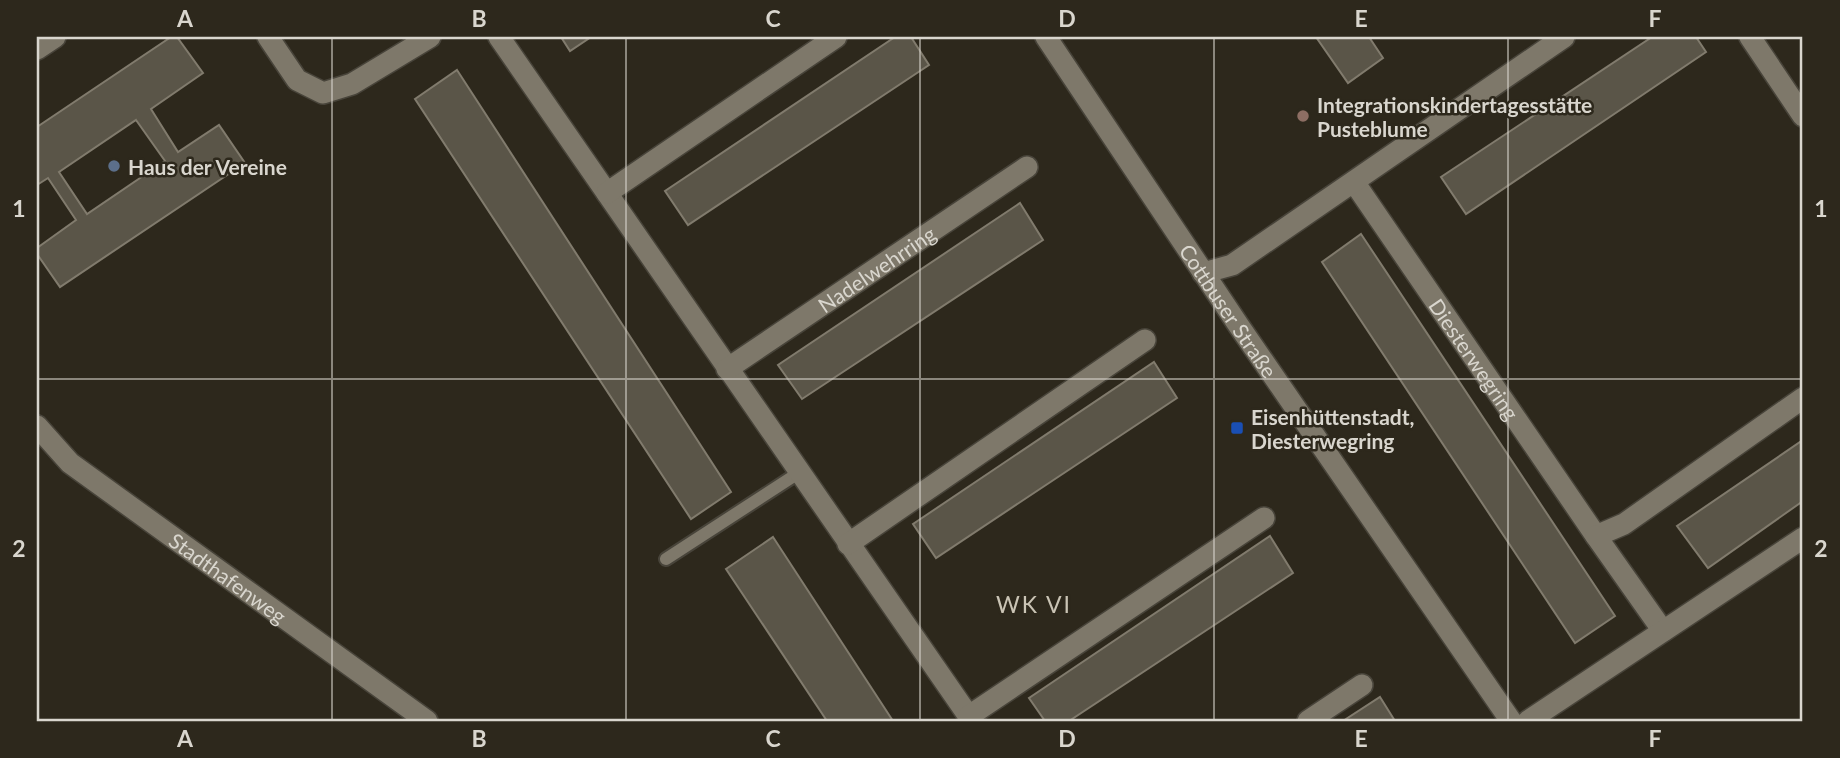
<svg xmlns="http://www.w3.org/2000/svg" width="1840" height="758" viewBox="0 0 1840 758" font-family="Lato,sans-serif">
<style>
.building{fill:#5a5548;stroke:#817b6d;stroke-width:2;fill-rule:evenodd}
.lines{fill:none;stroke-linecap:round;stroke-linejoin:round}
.lane-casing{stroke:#48443a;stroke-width:16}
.street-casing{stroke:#48443a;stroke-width:24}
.secondary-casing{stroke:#48443a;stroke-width:24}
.lane{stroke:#7e786a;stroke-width:12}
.street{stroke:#7e786a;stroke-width:21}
.secondary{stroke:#7e786a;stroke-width:21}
.grid{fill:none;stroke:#d9d6ce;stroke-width:2;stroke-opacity:0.55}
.education-dot{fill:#8d6e63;stroke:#2d281c;stroke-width:2.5}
.service-dot{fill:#5c6f8a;stroke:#2d281c;stroke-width:2.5}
.transit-dot{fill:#1a4fb4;stroke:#2d281c;stroke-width:2.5}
.labels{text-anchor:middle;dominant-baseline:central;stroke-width:5;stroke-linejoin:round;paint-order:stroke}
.poi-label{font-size:21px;font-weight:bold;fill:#d9d6ce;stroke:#2d281c;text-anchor:start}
.street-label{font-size:21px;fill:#d9d6ce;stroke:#2d281c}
.neighbourhood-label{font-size:23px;letter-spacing:2px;fill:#cac4b5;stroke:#2d281c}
.neatline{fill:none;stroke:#d9d6ce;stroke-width:2.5}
.grid-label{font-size:23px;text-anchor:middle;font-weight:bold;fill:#d9d6ce}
</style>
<rect width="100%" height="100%" fill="#2d281c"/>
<g class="building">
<path d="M171,37H177L203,73L151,109L178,152L219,125L245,163L60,287L37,254V248L76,220L48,178L37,185V127ZM136,120L165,161L87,214L59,172Z"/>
<polygon points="561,37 591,37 570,51"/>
<polygon points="895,37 911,37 929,65 688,225 665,191"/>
<polygon points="1316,37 1369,37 1383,58 1348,83"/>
<polygon points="1652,37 1696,37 1706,52 1466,214 1441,177"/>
<polygon points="457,70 731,492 691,519 415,99"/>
<polygon points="1020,203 1043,240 802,399 778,365"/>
<polygon points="1361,234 1615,616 1575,643 1322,262"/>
<polygon points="1154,362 1177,398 936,558 913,524"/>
<polygon points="1803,440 1803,501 1708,568 1677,526"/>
<polygon points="1270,536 1293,573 1069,721 1045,721 1029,698"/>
<polygon points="773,537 893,721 827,721 726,569"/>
<polygon points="1380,697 1395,721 1343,721"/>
</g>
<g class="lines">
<defs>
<polyline id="lane" points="666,559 800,472"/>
<g id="street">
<polyline points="268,37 297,80 323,93 352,84 430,37"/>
<polyline points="499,37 972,721"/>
<polyline points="1750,37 1803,116"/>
<polyline points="37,49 55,37"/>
<path id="s1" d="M1354,182L1596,536L1624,524L1803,398"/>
<polyline points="607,193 836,37"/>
<polyline points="1203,273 1232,265 1564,37"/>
<path id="s2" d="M727,369L1027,167"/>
<path id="s3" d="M37,426L70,463L427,721"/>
<polyline points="1596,536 1663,631"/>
<polyline points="848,544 1145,340"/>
<polyline points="969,716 1264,518"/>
<polyline points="1308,721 1362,685"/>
<polyline points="1528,721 1803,538"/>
</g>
<g id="secondary">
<path id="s4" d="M1046,37L1239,326L1511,721"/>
</g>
</defs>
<use href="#lane" class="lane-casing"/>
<use href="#street" class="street-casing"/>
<use href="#secondary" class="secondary-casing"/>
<use href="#lane" class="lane"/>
<use href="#street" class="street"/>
<use href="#secondary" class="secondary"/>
</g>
<path class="grid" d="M332,37V721M626,37V721M920,37V721M1214,37V721M1508,37V721M37,379H1803"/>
<circle class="education-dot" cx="1303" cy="116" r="7"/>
<circle class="service-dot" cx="114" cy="166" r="7"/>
<rect class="transit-dot" x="1230" y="421" width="14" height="14" rx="3.5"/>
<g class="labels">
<g class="poi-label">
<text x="1317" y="104">Integrationskindertagesstätte<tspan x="1317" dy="24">Pusteblume</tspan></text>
<text x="128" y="166">Haus der Vereine</text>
<text x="1251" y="416">Eisenhüttenstadt,<tspan x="1251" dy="24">Diesterwegring</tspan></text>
</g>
<g class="street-label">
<text stroke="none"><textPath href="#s2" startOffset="180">Nadelwehrring</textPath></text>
<text stroke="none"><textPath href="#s4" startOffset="329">Cottbuser Straße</textPath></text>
<text stroke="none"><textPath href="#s1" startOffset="214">Diesterwegring</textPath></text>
<text stroke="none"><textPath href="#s3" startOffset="245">Stadthafenweg</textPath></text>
</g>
<g class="neighbourhood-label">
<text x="1034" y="604">WK VI</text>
</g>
</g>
<rect width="1840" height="758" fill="none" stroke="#2d281c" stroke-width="77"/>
<rect x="38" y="38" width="1763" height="682" class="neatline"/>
<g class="grid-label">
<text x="185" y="27">A</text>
<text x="479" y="27">B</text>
<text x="773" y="27">C</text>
<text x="1067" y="27">D</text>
<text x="1361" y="27">E</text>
<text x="1655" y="27">F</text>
<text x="19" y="217">1</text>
<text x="1821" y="217">1</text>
<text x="19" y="557">2</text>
<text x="1821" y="557">2</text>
<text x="185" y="747">A</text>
<text x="479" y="747">B</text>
<text x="773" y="747">C</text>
<text x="1067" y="747">D</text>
<text x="1361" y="747">E</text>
<text x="1655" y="747">F</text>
</g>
</svg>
